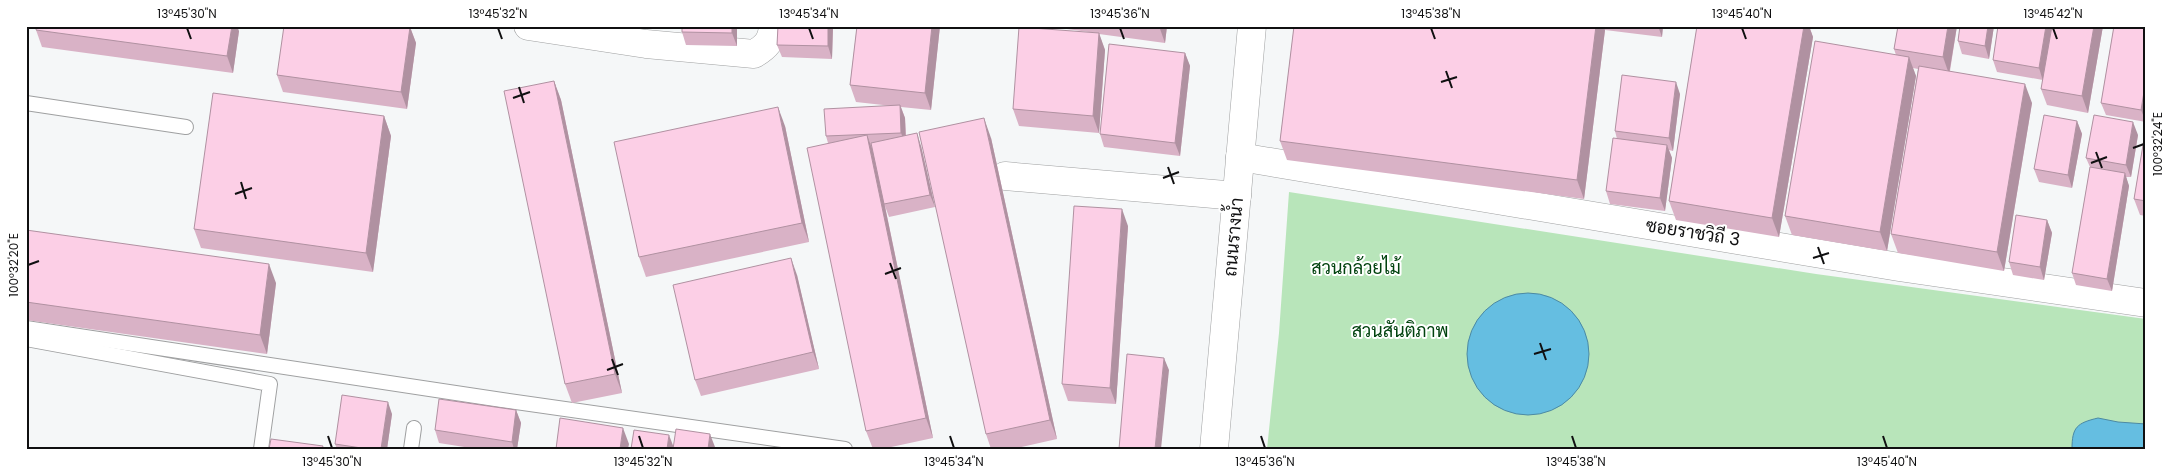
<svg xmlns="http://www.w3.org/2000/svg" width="2172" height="475" viewBox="0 0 2172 475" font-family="Poppins,Sarabun,sans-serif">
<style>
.green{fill:#b8e5ba}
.water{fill:#65bee1;stroke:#4c8aa3}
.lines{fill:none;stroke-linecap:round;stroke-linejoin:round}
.lane-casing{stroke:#9fa0a1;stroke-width:16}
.street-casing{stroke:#9fa0a1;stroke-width:29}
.secondary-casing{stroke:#9fa0a1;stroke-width:29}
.lane{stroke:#fff;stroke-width:14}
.street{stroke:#fff;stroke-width:28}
.secondary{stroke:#fff;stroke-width:28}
.wall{fill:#d9b2c6}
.shaded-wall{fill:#b091a1}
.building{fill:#fccfe6;stroke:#b091a1}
.ticks{fill:none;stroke:#101011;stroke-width:2}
.labels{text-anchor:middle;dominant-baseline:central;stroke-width:4;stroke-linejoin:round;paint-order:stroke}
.street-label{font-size:18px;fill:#101011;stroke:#fff}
.park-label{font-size:18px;fill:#00420e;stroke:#fff}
.neatline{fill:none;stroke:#101011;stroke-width:2}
.ticks-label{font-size:12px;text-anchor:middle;fill:#101011}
</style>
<rect width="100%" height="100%" fill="#f5f7f8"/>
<polygon class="green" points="1289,192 1816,274 2146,319 2146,449 1267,449 1279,333"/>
<g class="water">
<circle cx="1528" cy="354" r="61"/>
<path d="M2098,418L2118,422L2146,424V449H2072C2072,427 2077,423 2098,418Z"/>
</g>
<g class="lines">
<defs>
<g id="lane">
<polyline points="26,103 186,127"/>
<polyline points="26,328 502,400 845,449"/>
<polyline points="26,339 270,384 261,449"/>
<polyline points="411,449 414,428"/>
</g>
<g id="street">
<path d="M528,26L646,44L754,54C766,47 772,41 773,26"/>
<polyline points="1240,157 1899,267 2146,303"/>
<polyline points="1005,176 1237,196"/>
</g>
<polyline id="secondary" points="1214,449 1252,26"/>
</defs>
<use href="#lane" class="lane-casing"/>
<use href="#street" class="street-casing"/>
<use href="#secondary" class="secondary-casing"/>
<use href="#lane" class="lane"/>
<use href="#street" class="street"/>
<use href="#secondary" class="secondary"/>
</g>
<g class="wall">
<polygon points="682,26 737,26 737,46 686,45 682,32"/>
<polygon points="778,26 833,26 832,59 782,57 777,45"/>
<polygon points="857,26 940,26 931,110 901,107 905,118 906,136 921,146 935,207 889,217 885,206 933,438 882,449 873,449 866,431 828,143 826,136 892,106 856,102 850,85"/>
<polygon points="1045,26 1167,26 1165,43 1099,34 1105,50 1099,133 1019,126 1013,109 1096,33"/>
<polygon points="1294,26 1663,26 1662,37 1605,30 1584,199 1287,160 1280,141"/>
<polygon points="1697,26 1809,26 1813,37 1779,237 1676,220 1669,201"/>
<polygon points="1898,26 1957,26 1950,71 2032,103 2004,271 1898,253 1891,234 1918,69 1913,68 1916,76 1887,251 1792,235 1785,216 1896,55 1894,49"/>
<polygon points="1960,26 1994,26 1989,59 1962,54 1958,41"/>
<polygon points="1998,26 2103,26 2088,113 2047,105 2041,89 2043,80 1997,72 1993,60"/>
<polygon points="2114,26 2146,122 2106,115 2101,103"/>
<polygon points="410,27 416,43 407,109 283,92 277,75"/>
<polygon points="36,30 239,31 233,73 42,47"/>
<polygon points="1185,53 1190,66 1180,156 1104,147 1100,134"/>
<polygon points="554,81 561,100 622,393 572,403 565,384"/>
<polygon points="1680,94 1673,151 1669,150 1672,158 1665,211 1610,204 1606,191 1617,139 1615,131"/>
<polygon points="384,116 391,136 373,272 201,248 194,229"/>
<polygon points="2077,121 2082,134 2072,188 2039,182 2034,169"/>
<polygon points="785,126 809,242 646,277 639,257"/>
<polygon points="2146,127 2146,216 2140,215 2134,199"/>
<polygon points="2138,135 2131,177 2126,177 2129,186 2112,291 2076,285 2072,273 2090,167 2086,158"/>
<polygon points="991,138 1057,439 1013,449 991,449 986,434"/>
<polygon points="2047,220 2052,233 2044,280 2013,275 2009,262"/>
<polygon points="1128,226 1116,404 1068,401 1062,384"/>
<polygon points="26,230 276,283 267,354 26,320"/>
<polygon points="797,275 819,369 701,396 695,380"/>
<polygon points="516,410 521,423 517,449 477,449 439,443 435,430"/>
<polygon points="392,414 387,449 337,449 335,444"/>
</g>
<g class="shaded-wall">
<polygon points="232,26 237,26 239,31 233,73 227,56"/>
<polygon points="732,26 737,26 737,46 732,33"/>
<polygon points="828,26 833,26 832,59 828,46"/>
<polygon points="932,26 940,26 931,110 925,93"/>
<polygon points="1159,26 1167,26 1165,43"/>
<polygon points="1596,26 1603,26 1605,30 1584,199 1577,180"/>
<polygon points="1658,26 1663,26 1662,37"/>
<polygon points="1804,26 1809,26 1813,37 1779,237 1772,218"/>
<polygon points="1948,26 1957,26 1949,74 1943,57"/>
<polygon points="1988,26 1994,26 1989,59 1985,46"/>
<polygon points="2046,26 2052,26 2043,81 2039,68"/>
<polygon points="2094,26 2103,26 2088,113 2082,96"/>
<polygon points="410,27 416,43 407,109 401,92"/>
<polygon points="1099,33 1105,50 1099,133 1093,116"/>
<polygon points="1185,53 1190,66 1180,156 1175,143"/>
<polygon points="1909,57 1916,76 1887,251 1880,232"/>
<polygon points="2146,80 2146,122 2141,110"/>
<polygon points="554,81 561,100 622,393 615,374"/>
<polygon points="1676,82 1680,94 1673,151 1669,138"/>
<polygon points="2025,84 2032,103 2004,271 1997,252"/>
<polygon points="900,105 905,118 906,145 901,133"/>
<polygon points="778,107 785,126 809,242 802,223"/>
<polygon points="384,116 391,136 373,272 366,253"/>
<polygon points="984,118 991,138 1057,439 1050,420"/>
<polygon points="2077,121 2082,134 2072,188 2068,175"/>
<polygon points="2133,122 2138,135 2131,177 2126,165"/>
<polygon points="917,133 921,146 935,207 930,195"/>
<polygon points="867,135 874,154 933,438 926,418"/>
<polygon points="1667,145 1672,158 1665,211 1660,198"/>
<polygon points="2125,173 2129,186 2112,291 2107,279"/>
<polygon points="1122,209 1128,226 1116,404 1110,388"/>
<polygon points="2047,220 2052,233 2044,280 2040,267"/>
<polygon points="791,258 797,275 819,369 813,352"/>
<polygon points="269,264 276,283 267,354 260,335"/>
<polygon points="1164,358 1169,370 1161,449 1155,449"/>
<polygon points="388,402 392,414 387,449 381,449"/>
<polygon points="516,410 521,423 517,449 514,449 512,442"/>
<polygon points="623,428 629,444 628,449 620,449"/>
<polygon points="710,434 715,447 715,449 708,449"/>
<polygon points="669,435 674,448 674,449 667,449"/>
</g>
<g class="building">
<polygon points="37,26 232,26 227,56 36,30"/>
<polygon points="284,26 410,27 401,92 277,75"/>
<polygon points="682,26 732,26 732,33 682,32"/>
<polygon points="778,26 828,26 828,46 777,45"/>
<polygon points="857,26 932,26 925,93 850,85"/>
<polygon points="1294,26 1459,26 1474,28 1475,26 1596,26 1577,180 1280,141"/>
<polygon points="1697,26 1804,26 1772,218 1669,201"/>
<polygon points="1898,26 1948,26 1943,57 1894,49"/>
<polygon points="1960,26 1988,26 1985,46 1958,41"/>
<polygon points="1998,26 2046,26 2039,68 1993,60"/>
<polygon points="2052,26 2094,26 2082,96 2041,89"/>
<polygon points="2114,26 2146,26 2146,80 2141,110 2101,103"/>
<polygon points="1019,27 1099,33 1093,116 1013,109"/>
<polygon points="1815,41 1909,57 1880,232 1785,216"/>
<polygon points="1109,44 1185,53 1175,143 1100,134"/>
<polygon points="1919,66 2025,84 1997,252 1891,234"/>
<polygon points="1622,75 1676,82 1669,138 1615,131"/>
<polygon points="554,81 615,374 565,384 504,91"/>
<polygon points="213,93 384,116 366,253 194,229"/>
<polygon points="900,105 901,133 826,136 824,109"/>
<polygon points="778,107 802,223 639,257 614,142"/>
<polygon points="2044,115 2077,121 2068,175 2034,169"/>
<polygon points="2094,115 2133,122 2126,165 2086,158"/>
<polygon points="984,118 1050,420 986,434 919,132"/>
<polygon points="2146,127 2146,201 2134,199"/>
<polygon points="917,133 930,195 884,204 871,143"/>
<polygon points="867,135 926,418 866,431 807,148"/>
<polygon points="1613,138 1667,145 1660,198 1606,191"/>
<polygon points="2090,167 2125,173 2107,279 2072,273"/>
<polygon points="1074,206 1122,209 1110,388 1062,384"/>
<polygon points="2016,215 2047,220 2040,267 2009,262"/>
<polygon points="26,230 269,264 260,335 26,302"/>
<polygon points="791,258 813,352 695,380 673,285"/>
<polygon points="1127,354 1164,358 1155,449 1119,449"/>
<polygon points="342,395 388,402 381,449 368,449 335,444"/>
<polygon points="439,399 516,410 512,442 435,430"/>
<polygon points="560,418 623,428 620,449 556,449"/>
<polygon points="676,429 710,434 708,449 673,449"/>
<polygon points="634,430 669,435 667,449 631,449"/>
<polygon points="271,439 323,446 322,449 269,449"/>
</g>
<path class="ticks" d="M187,28L191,39M498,28L502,39M809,28L813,39M1120,28L1124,39M1431,28L1435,39M1742,28L1746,39M2053,28L2057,39M1446,71L1452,88M1441,82L1457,77M519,87L524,103M513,98L530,92M2133,148L2144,144M2096,152L2102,168M2091,163L2107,157M1168,167L1174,184M1163,178L1179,172M241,182L246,199M235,194L252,188M1818,247L1824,264M1813,258L1829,253M890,263L896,279M28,265L39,261M885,274L901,268M1540,343L1546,360M1534,354L1551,349M612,359L618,375M607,370L623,364M328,436L332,448M639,436L643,448M950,436L954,448M1261,436L1265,448M1572,436L1576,448M1883,436L1887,448"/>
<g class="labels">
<g class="street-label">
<text transform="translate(1693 232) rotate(9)">ซอยราชวิถี 3</text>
<text transform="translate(1233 237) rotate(-85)">ถนนรางน้ำ</text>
</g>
<g class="park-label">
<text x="1356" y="267">สวนกล้วยไม้</text>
<text x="1400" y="330">สวนสันติภาพ</text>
</g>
</g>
<rect width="2172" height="475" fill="none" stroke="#ffffff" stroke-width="55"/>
<rect x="28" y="28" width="2116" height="420" class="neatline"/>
<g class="ticks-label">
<text x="187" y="18">13°45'30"N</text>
<text x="498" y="18">13°45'32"N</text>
<text x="809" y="18">13°45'34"N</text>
<text x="1120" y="18">13°45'36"N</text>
<text x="1431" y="18">13°45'38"N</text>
<text x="1742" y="18">13°45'40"N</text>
<text x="2053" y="18">13°45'42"N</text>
<text transform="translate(2158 144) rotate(-90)" y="4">100°32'24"E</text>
<text transform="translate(14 265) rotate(-90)" y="4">100°32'20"E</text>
<text x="332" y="466">13°45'30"N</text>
<text x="643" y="466">13°45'32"N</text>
<text x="954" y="466">13°45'34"N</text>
<text x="1265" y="466">13°45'36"N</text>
<text x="1576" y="466">13°45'38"N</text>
<text x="1887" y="466">13°45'40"N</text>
</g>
</svg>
